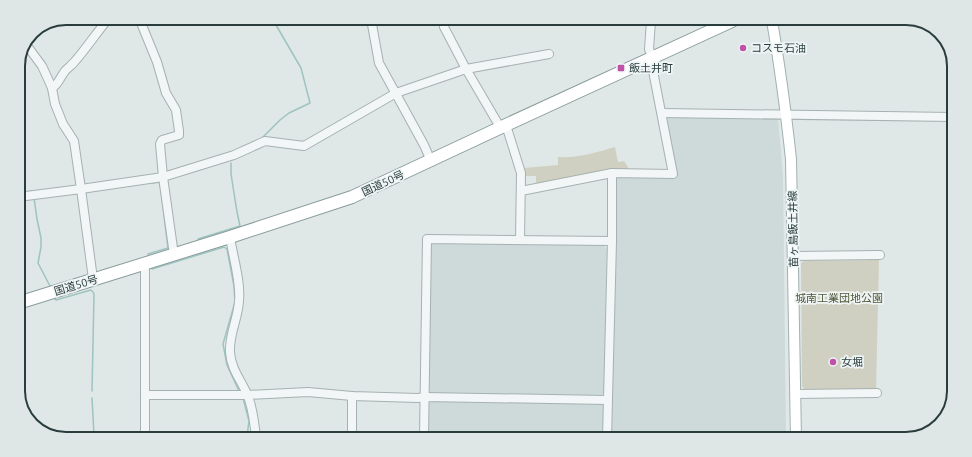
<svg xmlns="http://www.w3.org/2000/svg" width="972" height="457" viewBox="0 0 972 457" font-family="Ubuntu,'Noto Sans JP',sans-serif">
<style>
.built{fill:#ced9d9}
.green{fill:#cfd0c2}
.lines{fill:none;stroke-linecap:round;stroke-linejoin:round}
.stream{stroke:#9ec4bf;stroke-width:1.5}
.minor-casing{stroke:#a6b1b1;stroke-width:10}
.major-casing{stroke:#a0b2b1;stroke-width:12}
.highway-casing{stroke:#899c9c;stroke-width:14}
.minor{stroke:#f2f6f6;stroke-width:8}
.major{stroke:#fff;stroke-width:10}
.highway{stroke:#fff;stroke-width:12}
.poi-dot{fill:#c051a8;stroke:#eff5f5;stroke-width:1.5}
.labels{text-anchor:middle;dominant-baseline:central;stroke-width:3.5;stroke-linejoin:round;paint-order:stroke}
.poi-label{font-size:11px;fill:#2a3d3d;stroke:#eff5f5;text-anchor:start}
.street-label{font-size:11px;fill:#2a3d3d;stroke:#eff5f5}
.park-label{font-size:11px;fill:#525739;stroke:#eff5f5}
.rim{fill:none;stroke:#2a3d3d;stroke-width:2}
</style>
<rect width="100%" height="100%" fill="#e0e7e7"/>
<g class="built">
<polygon points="668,116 778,118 783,176 786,438 612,438 616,178 617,177 677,176 667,118"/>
<polygon points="434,243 603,245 607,249 604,392 601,396 432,394 429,390 431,246"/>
<polygon points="431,401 600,403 604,406 604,438 428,437 429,404"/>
</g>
<g class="green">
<path d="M615,147L618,162L624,161L629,169L536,187V176H525L524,168L558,165V157C580,158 594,153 615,147Z"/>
<polygon points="879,260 876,391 805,390 802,386 801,263 804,261"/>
</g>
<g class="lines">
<g class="stream">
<polyline points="262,138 280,120 289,113 310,103 301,68 276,25 276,23 281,19"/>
<polyline points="18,193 32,191 33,192"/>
<polyline points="34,198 37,219 41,238 41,247 38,263 51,288"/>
<polyline points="200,241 198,239 240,226 237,212 231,174 231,163"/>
<polyline points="149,257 148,254 168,248 160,182 152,183"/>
<polyline points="151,267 152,269 224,247 227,249 234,286 235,302 223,344 227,365 239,391"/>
<polyline points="54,297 56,300 91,290 93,292 94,294 92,391"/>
<polyline points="92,398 94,435"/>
<polyline points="243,398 249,421 247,436"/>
</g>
<defs>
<g id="minor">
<polyline points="139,18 157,62 166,93 176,110 179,131 179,135 162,140 160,144 163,177 174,255"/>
<polyline points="371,19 379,63 424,145 431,161"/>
<polyline points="443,20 444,27 466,69 500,127"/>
<polyline points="27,43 28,47 42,66 48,79 52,88 55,104 63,124 74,141 81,189 93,279"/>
<path d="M52,88C58,85 61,76 65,71C69,67 73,64 76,60C88,46 97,32 109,18"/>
<polyline points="662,113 953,117"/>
<polyline points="506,125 521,173 520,240"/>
<polyline points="521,191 612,173"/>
<polyline points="18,197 81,189 163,177 234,155 265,141 304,146 396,93 466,69 549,54"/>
<path d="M230,237C233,257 241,282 239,301C238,319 229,334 230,352C231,369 241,380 247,394C253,407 254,423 256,436"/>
<polyline points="793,256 880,255"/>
<polyline points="144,264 145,270 145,436"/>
<polyline points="795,394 877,393"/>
<polyline points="145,395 247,395 308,392 352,396 418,398 425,397 607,400"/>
<polyline points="352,437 352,396"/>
<polyline points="424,437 427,239 612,241"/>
<polyline points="607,438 612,241 612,173 673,174 653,71 652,57 649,49 651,21"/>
</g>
<path id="major" d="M772,21C780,67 786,113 791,159L796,439"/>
<polyline id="highway" points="18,303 230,237 352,197 506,125 732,21"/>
</defs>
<use href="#minor" class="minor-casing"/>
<use href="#major" class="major-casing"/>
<use href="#highway" class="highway-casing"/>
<use href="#minor" class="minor"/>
<use href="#major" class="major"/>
<use href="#highway" class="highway"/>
</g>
<g class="poi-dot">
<circle cx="743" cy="48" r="4"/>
<rect x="617" y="64" width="8" height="8" rx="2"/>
<circle cx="833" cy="362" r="4"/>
</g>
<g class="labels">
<g class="poi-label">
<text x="751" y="48">コスモ石油</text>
<text x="629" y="68">飯土井町</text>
<text x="841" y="362">女堀</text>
</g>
<g class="street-label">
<text transform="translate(383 183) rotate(-25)">国道50号</text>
<text transform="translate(793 229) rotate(-91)">苗ヶ島飯土井線</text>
<text transform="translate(76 285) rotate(-17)">国道50号</text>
</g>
<g class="park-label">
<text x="839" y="298">城南工業団地公園</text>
</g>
</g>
<path d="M0 0H972V457H0ZM66 25H906A41 41 0 0 1 947 66V391A41 41 0 0 1 906 432H66A41 41 0 0 1 25 391V66A41 41 0 0 1 66 25Z" fill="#dfe6e6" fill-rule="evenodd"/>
<path class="rim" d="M66 25H906A41 41 0 0 1 947 66V391A41 41 0 0 1 906 432H66A41 41 0 0 1 25 391V66A41 41 0 0 1 66 25Z"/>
</svg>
